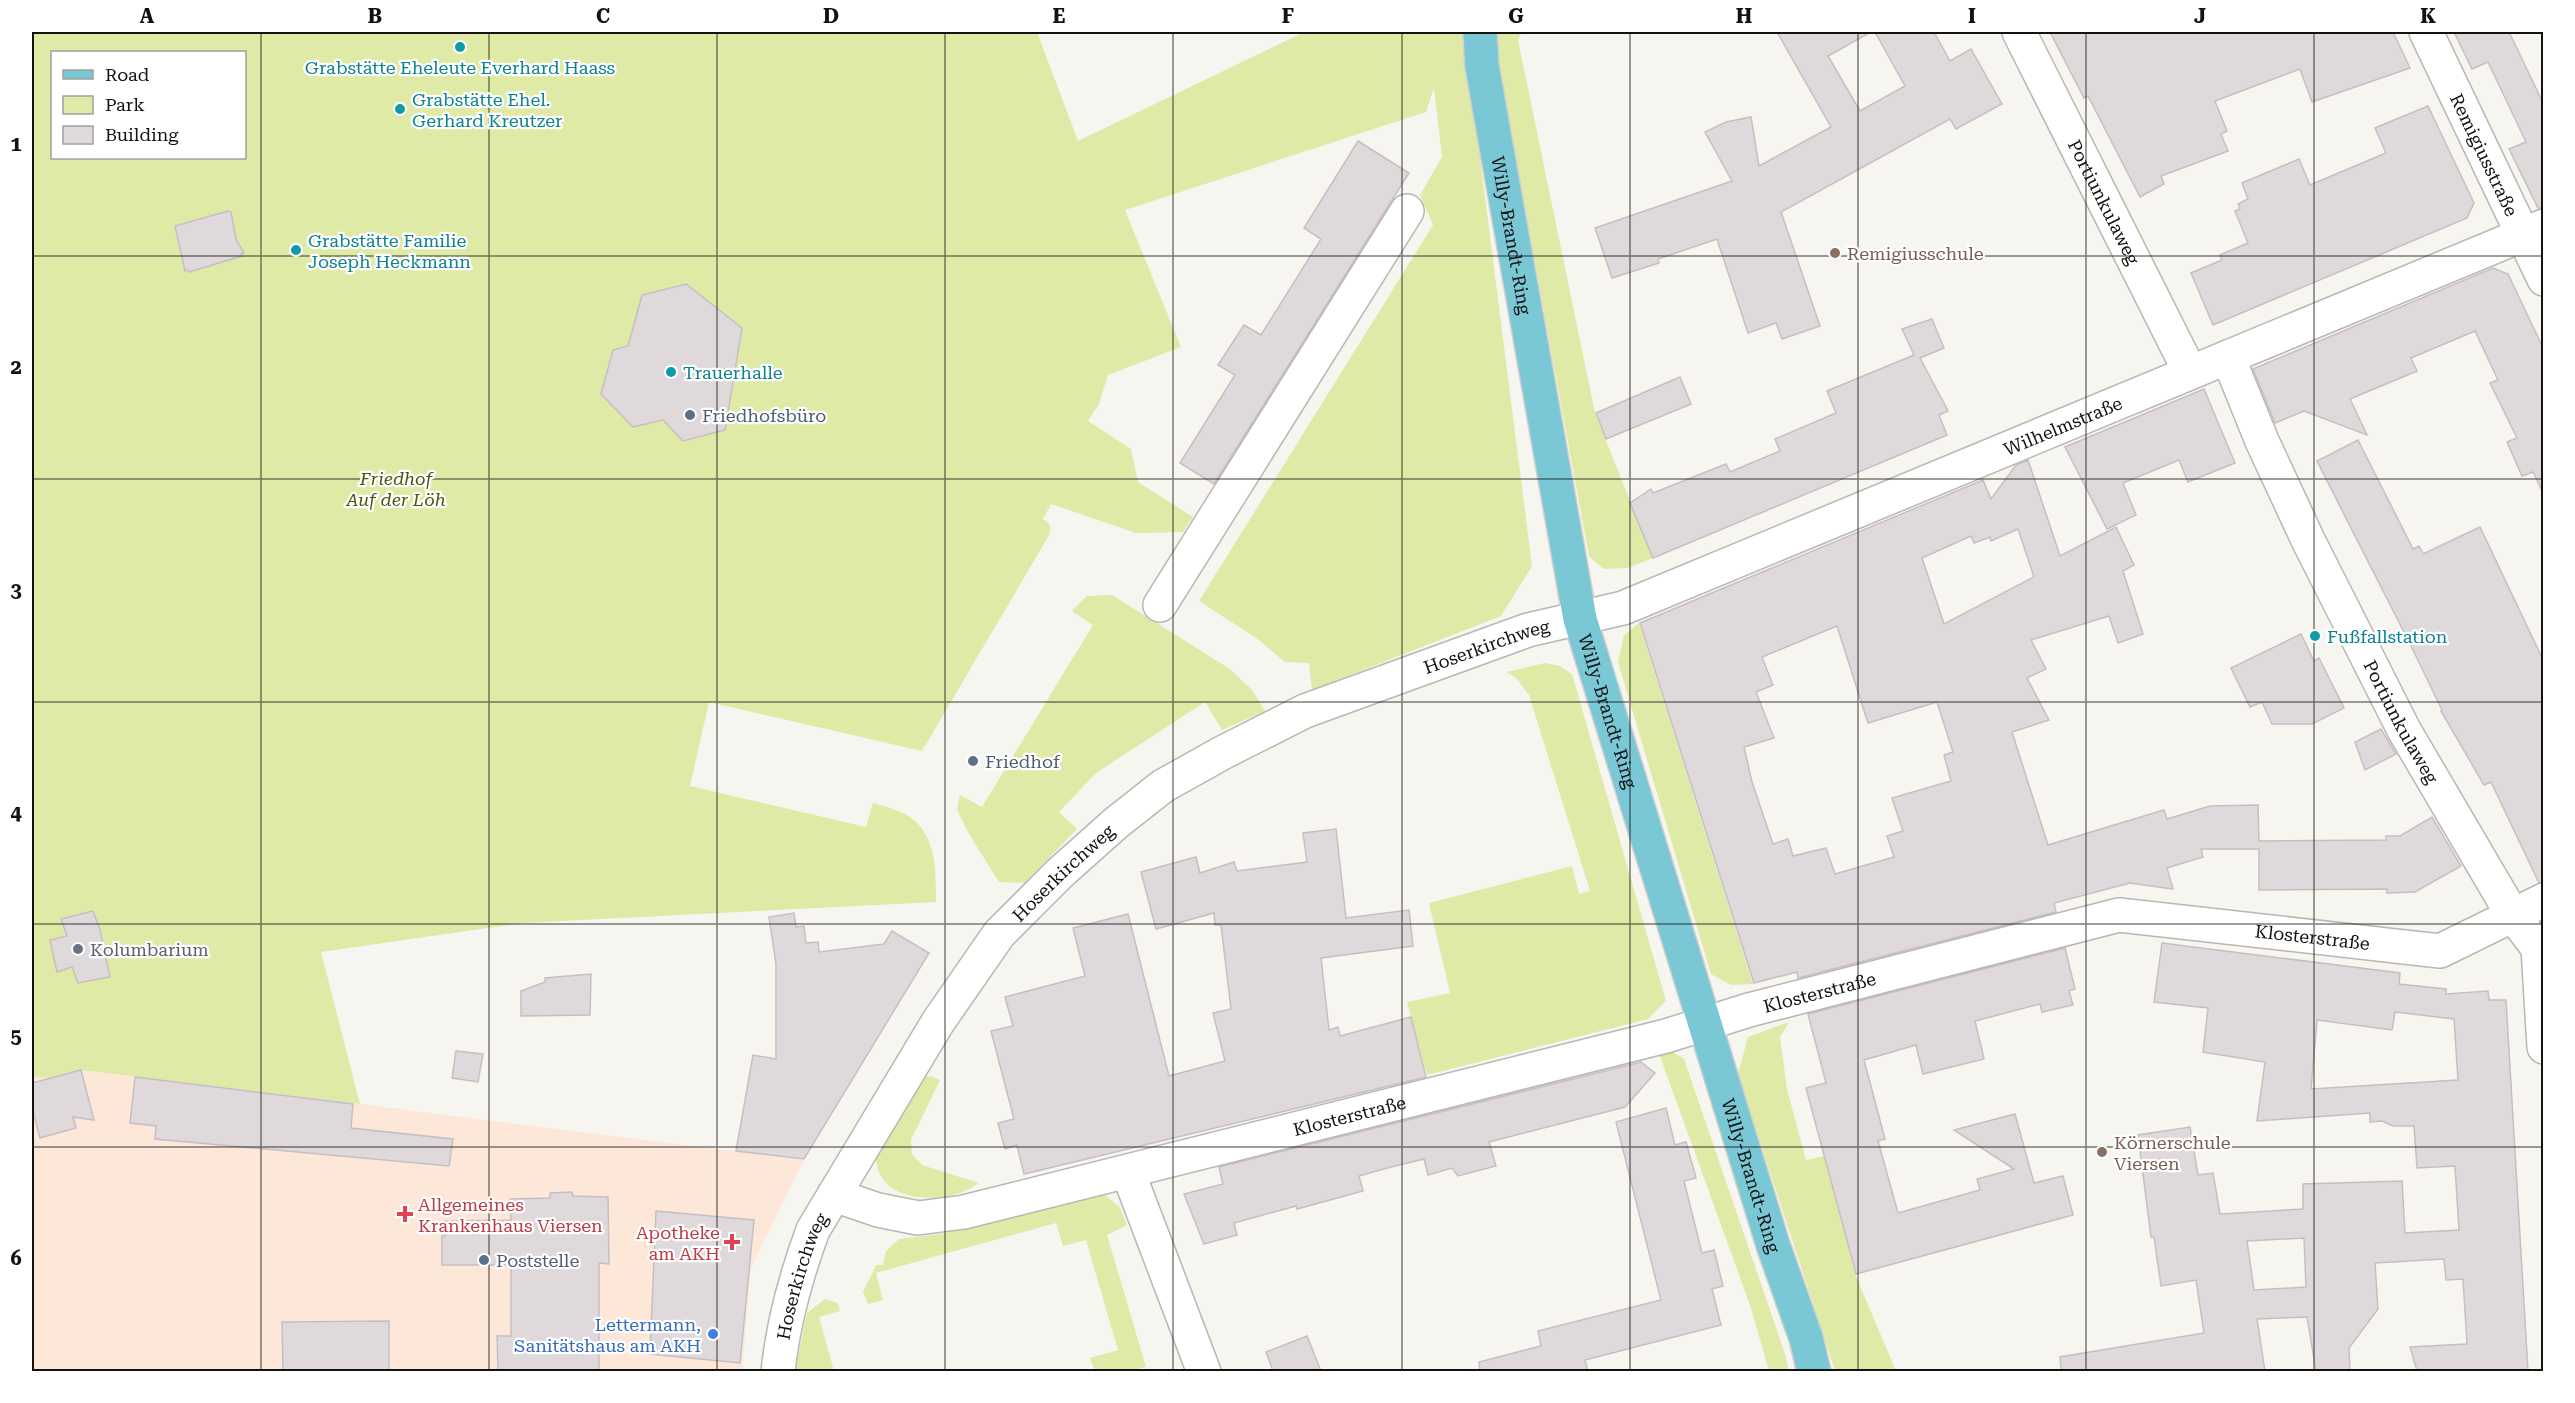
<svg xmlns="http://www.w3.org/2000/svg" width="2575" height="1403" viewBox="0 0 2575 1403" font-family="'Roboto Serif',serif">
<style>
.medical{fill:#fce7d8}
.green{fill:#dfeaa7;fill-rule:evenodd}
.building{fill:#e0d9dc;stroke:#c6bfc2;stroke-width:1.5;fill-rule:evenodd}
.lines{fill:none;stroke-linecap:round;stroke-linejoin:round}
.minor-casing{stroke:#b9b7b1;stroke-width:36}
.major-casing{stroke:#d0d0cf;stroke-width:36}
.minor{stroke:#fff;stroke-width:33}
.major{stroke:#7ac7d6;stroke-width:33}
.grid{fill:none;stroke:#131210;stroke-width:1.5;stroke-opacity:0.55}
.culture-dot{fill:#0f9aa8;stroke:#fff;stroke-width:2}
.education-dot{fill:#8d6e63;stroke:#fff;stroke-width:2}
.service-dot{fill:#5c6f8a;stroke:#fff;stroke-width:2}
.worship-dot{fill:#6b7280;stroke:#fff;stroke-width:2}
.health-dot{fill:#e0444e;stroke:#fff;stroke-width:2}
.shop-dot{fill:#3f7fe0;stroke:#fff;stroke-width:2}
.labels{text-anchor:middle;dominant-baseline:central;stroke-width:4.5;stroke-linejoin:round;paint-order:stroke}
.culture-label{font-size:18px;fill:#0d838f;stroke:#fff;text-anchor:start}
.street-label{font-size:18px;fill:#131210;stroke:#fff}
.education-label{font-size:18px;fill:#785e54;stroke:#fff;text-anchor:start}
.service-label{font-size:18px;fill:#4e5e75;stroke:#fff;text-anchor:start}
.park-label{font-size:18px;font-style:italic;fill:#4d550f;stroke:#fff}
.worship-label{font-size:18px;fill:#5b616d;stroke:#fff;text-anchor:start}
.health-label{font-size:18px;fill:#be3a42;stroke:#fff;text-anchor:start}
.shop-label{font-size:18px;fill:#366cbe;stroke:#fff;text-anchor:end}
.neatline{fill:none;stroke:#131210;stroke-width:2}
.grid-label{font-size:20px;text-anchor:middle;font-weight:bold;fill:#131210}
</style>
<rect width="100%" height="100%" fill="#f7f5ef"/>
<polygon class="medical" points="81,1070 360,1104 804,1160 751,1268 742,1371 32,1372 32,1077 50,1078"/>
<g class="green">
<path d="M32,32H1037L1078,141L1304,32H1464L1532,566L1501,616L1312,690L1309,663L1285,662L1259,640L1199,601L1433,225L1420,195L1442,157L1434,88L1426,112L1125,210L1181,347L1108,375L1099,404L1088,421L1131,449L1138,482L1193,517L1183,532L1136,533L1051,504L1043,519C1051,524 1052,528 1048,537L922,751L709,702L690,786L866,827L873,803C883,806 895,809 905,814C937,831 936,871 936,902L522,923L321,952L360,1104L81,1070L50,1078L32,1077ZM52,52H244V158H52Z"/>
<polygon points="1496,32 1522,32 1518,40 1595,413 1653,558 1628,568 1604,569 1589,556 1499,68"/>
<polygon points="1112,595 1230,669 1252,690 1265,711 1222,730 1205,702 1096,773 1059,812 1077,829 1025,883 999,882 969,834 957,810 960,795 982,807 1093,625 1072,611 1087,596"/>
<polygon points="1639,623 1753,984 1731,985 1711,974 1618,662 1624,635"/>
<polygon points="1545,663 1560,666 1572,674 1666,1001 1648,1019 1427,1075 1407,1002 1450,993 1429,903 1572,866 1579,894 1590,891 1529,695 1516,678 1506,672"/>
<polygon points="1789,1022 1780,1037 1787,1089 1806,1160 1824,1156 1855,1274 1896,1371 1835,1371 1738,1074 1748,1037"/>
<polygon points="1658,1051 1673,1052 1684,1059 1784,1351 1789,1371 1769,1371 1750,1305"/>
<path d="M931,1076L940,1080L911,1140L912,1154L922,1165L979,1183C948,1206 875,1206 876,1155L920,1078Z"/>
<polygon points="1103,1193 1120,1208 1127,1225 1107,1235 1146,1367 1127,1371 1095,1371 1090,1358 1118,1350 1086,1240 1063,1246 1056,1223 876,1273 883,1300 868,1304 863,1292 876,1265 883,1265 886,1251 899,1239 941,1234"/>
<polygon points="825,1299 838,1303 840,1311 819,1317 834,1371 795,1371 807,1313"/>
</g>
<g class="building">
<polygon points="1777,32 1871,32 1828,56 1860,111 1905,86 1875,32 1934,32 1950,61 1971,49 2002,104 1956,129 1950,119 1781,212 1820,326 1782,339 1776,323 1748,333 1717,239 1658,259 1659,263 1612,278 1595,228 1732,181 1705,132 1726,122 1751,117 1759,166 1831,127"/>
<polygon points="2050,32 2393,32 2410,68 2312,102 2300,69 2215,101 2227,131 2221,134 2228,151 2161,176 2164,184 2140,197 2088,96 2084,98"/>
<polygon points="2454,32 2509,32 2544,105 2544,208 2538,208 2509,149 2526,142 2488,62 2472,69"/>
<polygon points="2428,106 2474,203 2467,218 2213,325 2191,273 2222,260 2220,255 2248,243 2235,211 2240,209 2238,204 2248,199 2242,183 2299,159 2310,185 2386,153 2375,128"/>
<polygon points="1358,141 1409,173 1214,484 1180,463 1235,375 1218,365 1244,325 1261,335 1321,239 1304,228"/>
<polygon points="228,211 231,212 236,239 244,253 241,254 242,256 189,272 188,270 185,271 175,226"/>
<polygon points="2493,268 2508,274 2544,350 2544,495 2533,472 2522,476 2507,442 2517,438 2490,383 2498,380 2475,331 2411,358 2417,371 2350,399 2367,435 2304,411 2275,423 2253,369"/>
<polygon points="686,284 742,328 725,430 683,441 663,420 633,427 601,394 613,350 628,346 642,295"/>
<polygon points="1932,319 1944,348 1920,358 1948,411 1939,415 1947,435 1653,558 1630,503 1651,489 1653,493 1726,464 1730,472 1780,451 1775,439 1836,413 1827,391 1914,355 1902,329"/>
<polygon points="1680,377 1691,404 1606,439 1596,413"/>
<polygon points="2204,389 2235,463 2188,482 2179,460 2123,483 2136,515 2107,529 2065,447"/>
<polygon points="2358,440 2413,549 2419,546 2423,554 2480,527 2544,662 2544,882 2539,883 2491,782 2484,785 2441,711 2442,710 2412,648 2317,461"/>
<path d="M2028,460L2060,556L2116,527L2134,565L2123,571L2143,634L2118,643L2109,616L2031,640L2046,669L2027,678L2049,720L2012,732L2048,845L2164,810L2167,819L2210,806L2258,805L2259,841L2386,840V836H2400L2432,817L2461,866L2415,892L2387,893V889L2259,890V849H2201L2203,857L2167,868L2173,889L2130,883L2054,903L2056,912L1798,978L1797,972L1754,983L1640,623L1983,480L1991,499L2016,465ZM2018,529L2034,577L1944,624L1922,558L1971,536L1974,543L1990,537L1991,541ZM1837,626L1868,723L1937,702L1953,752L1944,755L1951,781L1892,798L1903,831L1887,836L1894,857L1835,874L1826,848L1793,856L1788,839L1773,844L1752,782L1744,747L1774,738L1756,692L1773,685L1762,657Z"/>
<polygon points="2301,634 2314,661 2319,658 2344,708 2312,724 2272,724 2262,702 2250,707 2231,668"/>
<polygon points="2381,729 2396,754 2365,770 2355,742"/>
<polygon points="1336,829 1346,918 1409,910 1413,946 1321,958 1329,1030 1338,1027 1340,1036 1411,1017 1426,1077 1024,1174 1017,1145 1005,1149 998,1123 1014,1119 991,1031 1013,1026 1005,997 1085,976 1073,928 1128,914 1169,1076 1225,1061 1213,1013 1231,1009 1221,925 1215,925 1214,913 1156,929 1141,872 1196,857 1200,873 1234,862 1237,871 1307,862 1303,833"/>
<polygon points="93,911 100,930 110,977 78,983 72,967 57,972 50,940 67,936 61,919"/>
<polygon points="794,913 796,927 804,926 806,943 818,942 819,952 884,944 892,931 929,953 804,1159 736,1151 753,1055 776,1059 776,964 769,917"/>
<path d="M2162,943L2400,973L2399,984L2446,989V994L2488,991L2489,1000H2506L2528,1371H2417L2410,1347L2467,1344L2463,1279L2446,1280L2444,1259L2375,1263L2378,1309L2349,1348L2350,1371H2316L2307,1317L2257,1319L2265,1371H2061L2060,1357L2204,1333L2196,1280L2161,1286L2154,1237H2151L2138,1135L2190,1127L2198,1175L2213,1173L2220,1214L2303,1209V1184L2402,1181L2405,1233L2459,1230L2455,1166L2417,1168L2414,1126H2393L2382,1121L2370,1122V1113L2257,1121L2265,1062L2203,1052L2208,1008L2154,1002ZM2395,1012L2454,1019L2458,1080L2311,1089L2317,1020L2392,1030ZM2304,1238L2306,1287L2254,1290L2247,1241Z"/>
<polygon points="2065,948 2075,989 2069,991 2073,1005 2042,1012 2040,1004 1975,1021 1984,1059 1923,1074 1916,1045 1864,1060 1885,1139 1878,1141 1898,1213 1980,1190 1977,1179 2014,1169 1954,1130 2015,1114 2034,1183 2063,1176 2073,1215 1856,1274 1806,1088 1826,1083 1808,1014"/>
<polygon points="591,974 590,1015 521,1016 521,991 545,982 545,978"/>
<polygon points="456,1051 483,1054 478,1082 452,1078"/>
<polygon points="1641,1062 1655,1073 1625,1107 1489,1142 1496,1166 1458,1176 1452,1168 1428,1175 1424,1159 1391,1167 1359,1176 1363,1191 1297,1209 1296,1206 1234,1223 1237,1235 1204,1244 1184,1194 1223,1184 1219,1167"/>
<polygon points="81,1070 94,1120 73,1117 76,1128 40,1138 32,1107 32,1083"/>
<polygon points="135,1077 353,1104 351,1128 453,1139 449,1166 155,1139 156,1126 130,1123"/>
<polygon points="1666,1108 1675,1145 1686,1142 1696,1178 1684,1181 1702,1253 1714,1250 1723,1286 1712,1289 1721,1325 1585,1360 1588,1371 1480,1371 1479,1362 1541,1346 1538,1331 1661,1300 1616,1122"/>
<polygon points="572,1192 573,1196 608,1197 609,1264 599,1263 599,1371 498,1371 497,1336 511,1336 511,1265 442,1265 442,1236 445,1236 445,1221 511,1220 510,1199 550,1198 550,1193"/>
<polygon points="656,1211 754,1220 740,1363 650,1354"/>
<polygon points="389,1321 389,1371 283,1371 282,1322"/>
<polygon points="1307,1336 1321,1371 1273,1371 1266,1352"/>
</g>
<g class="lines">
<defs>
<g id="minor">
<path id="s1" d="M2019,32L2190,372"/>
<path id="s2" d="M2426,32L2544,279"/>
<path id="s3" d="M2228,357L2262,441L2308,540L2404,730L2512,914L2538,948L2544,1047"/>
<polyline points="1160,605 1407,211"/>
<polyline points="1128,1172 1204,1372"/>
<path id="s4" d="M834,1195L878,1210L918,1218L964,1212L1666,1036L1749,1010L2119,915L2440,951L2544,900"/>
<path id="s5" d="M778,1372C783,1322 796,1276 813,1230L938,1022L999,934L1060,873L1116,823L1163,786L1222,753L1305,711L1528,630L1623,608L2544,226"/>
</g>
<g id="major">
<path id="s6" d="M1480,32L1482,66L1580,619L1773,1245L1806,1338L1814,1372"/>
</g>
</defs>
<use href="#minor" class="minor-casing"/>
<use href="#major" class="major-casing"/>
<use href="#minor" class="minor"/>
<use href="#major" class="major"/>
</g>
<path class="grid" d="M261,32V1372M489,32V1372M717,32V1372M945,32V1372M1173,32V1372M1402,32V1372M1630,32V1372M1858,32V1372M2086,32V1372M2314,32V1372M32,256H2544M32,479H2544M32,702H2544M32,924H2544M32,1147H2544"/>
<g class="culture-dot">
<circle cx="460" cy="47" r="6"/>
<circle cx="400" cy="109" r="6"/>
<circle cx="296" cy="250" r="6"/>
<circle cx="671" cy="372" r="6"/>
<circle cx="2315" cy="636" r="6"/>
</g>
<g class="education-dot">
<circle cx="1835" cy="253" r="6"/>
<circle cx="2102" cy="1152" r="6"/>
</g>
<g class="service-dot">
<circle cx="690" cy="415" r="6"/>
<circle cx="973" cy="761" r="6"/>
<circle cx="484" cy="1260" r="6"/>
</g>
<circle class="worship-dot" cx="78" cy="949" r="6"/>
<g class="health-dot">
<path d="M402 1205h6v6h6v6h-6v6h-6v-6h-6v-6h6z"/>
<path d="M729 1233h6v6h6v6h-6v6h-6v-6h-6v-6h6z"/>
</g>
<circle class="shop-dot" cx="713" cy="1334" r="6"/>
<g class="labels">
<g class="culture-label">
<text x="460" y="67" text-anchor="middle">Grabstätte Eheleute Everhard Haass</text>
<text x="412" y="99">Grabstätte Ehel.<tspan x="412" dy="21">Gerhard Kreutzer</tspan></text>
<text x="308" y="240">Grabstätte Familie<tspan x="308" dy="21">Joseph Heckmann</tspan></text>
<text x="683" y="372">Trauerhalle</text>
<text x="2327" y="636">Fußfallstation</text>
</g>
<g class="street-label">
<text stroke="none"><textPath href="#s2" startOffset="136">Remigiusstraße</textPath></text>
<text stroke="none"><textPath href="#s1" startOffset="190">Portiunkulaweg</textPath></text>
<text stroke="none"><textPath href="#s6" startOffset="206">Willy-Brandt-Ring</textPath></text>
<text stroke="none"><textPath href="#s5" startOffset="1689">Wilhelmstraße</textPath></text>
<text stroke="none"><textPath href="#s5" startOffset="1071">Hoserkirchweg</textPath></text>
<text stroke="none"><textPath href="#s6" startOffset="692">Willy-Brandt-Ring</textPath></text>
<text stroke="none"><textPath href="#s3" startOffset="404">Portiunkulaweg</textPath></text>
<text stroke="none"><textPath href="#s5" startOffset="585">Hoserkirchweg</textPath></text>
<text stroke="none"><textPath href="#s4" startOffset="1521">Klosterstraße</textPath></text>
<text stroke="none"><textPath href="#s4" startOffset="1017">Klosterstraße</textPath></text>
<text stroke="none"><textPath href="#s4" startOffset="531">Klosterstraße</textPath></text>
<text stroke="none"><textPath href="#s6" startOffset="1178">Willy-Brandt-Ring</textPath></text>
<text stroke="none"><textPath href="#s5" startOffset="99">Hoserkirchweg</textPath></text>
</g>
<g class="education-label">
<text x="1847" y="253">Remigiusschule</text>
<text x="2114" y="1142">Körnerschule<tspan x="2114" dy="21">Viersen</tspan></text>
</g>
<g class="service-label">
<text x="702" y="415">Friedhofsbüro</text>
<text x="985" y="761">Friedhof</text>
<text x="496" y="1260">Poststelle</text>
</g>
<g class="park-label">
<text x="396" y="478">Friedhof<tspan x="396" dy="21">Auf der Löh</tspan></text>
</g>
<g class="worship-label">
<text x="90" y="949">Kolumbarium</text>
</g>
<g class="health-label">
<text x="418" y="1204">Allgemeines<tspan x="418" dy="21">Krankenhaus Viersen</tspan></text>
<text x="720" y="1232" text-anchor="end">Apotheke<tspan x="720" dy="21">am AKH</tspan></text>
</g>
<g class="shop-label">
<text x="701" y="1324">Lettermann,<tspan x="701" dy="21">Sanitätshaus am AKH</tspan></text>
</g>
</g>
<rect width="2575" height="1403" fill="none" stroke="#ffffff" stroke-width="66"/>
<rect x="51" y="51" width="195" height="108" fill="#ffffff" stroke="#a1a09f" stroke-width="1.5"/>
<rect x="63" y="70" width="30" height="9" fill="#7ac7d6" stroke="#a1a09f" stroke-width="1.5"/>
<text x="105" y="81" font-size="18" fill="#131210">Road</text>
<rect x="63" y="96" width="30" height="18" fill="#dfeaa7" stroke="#a1a09f" stroke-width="1.5"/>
<text x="105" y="111" font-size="18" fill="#131210">Park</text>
<rect x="63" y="126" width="30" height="18" fill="#e0d9dc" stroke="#a1a09f" stroke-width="1.5"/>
<text x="105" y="141" font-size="18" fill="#131210">Building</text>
<rect x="33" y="33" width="2509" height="1337" class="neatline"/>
<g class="grid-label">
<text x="147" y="23">A</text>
<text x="375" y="23">B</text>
<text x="603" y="23">C</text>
<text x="831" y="23">D</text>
<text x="1059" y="23">E</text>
<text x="1288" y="23">F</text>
<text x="1516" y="23">G</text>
<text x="1744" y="23">H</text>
<text x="1972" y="23">I</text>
<text x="2200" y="23">J</text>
<text x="2428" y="23">K</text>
<text x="16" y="151">1</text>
<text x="16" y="374">2</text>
<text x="16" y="597">3</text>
<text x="16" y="820">4</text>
<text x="16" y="1043">5</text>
<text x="16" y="1265">6</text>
</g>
</svg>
